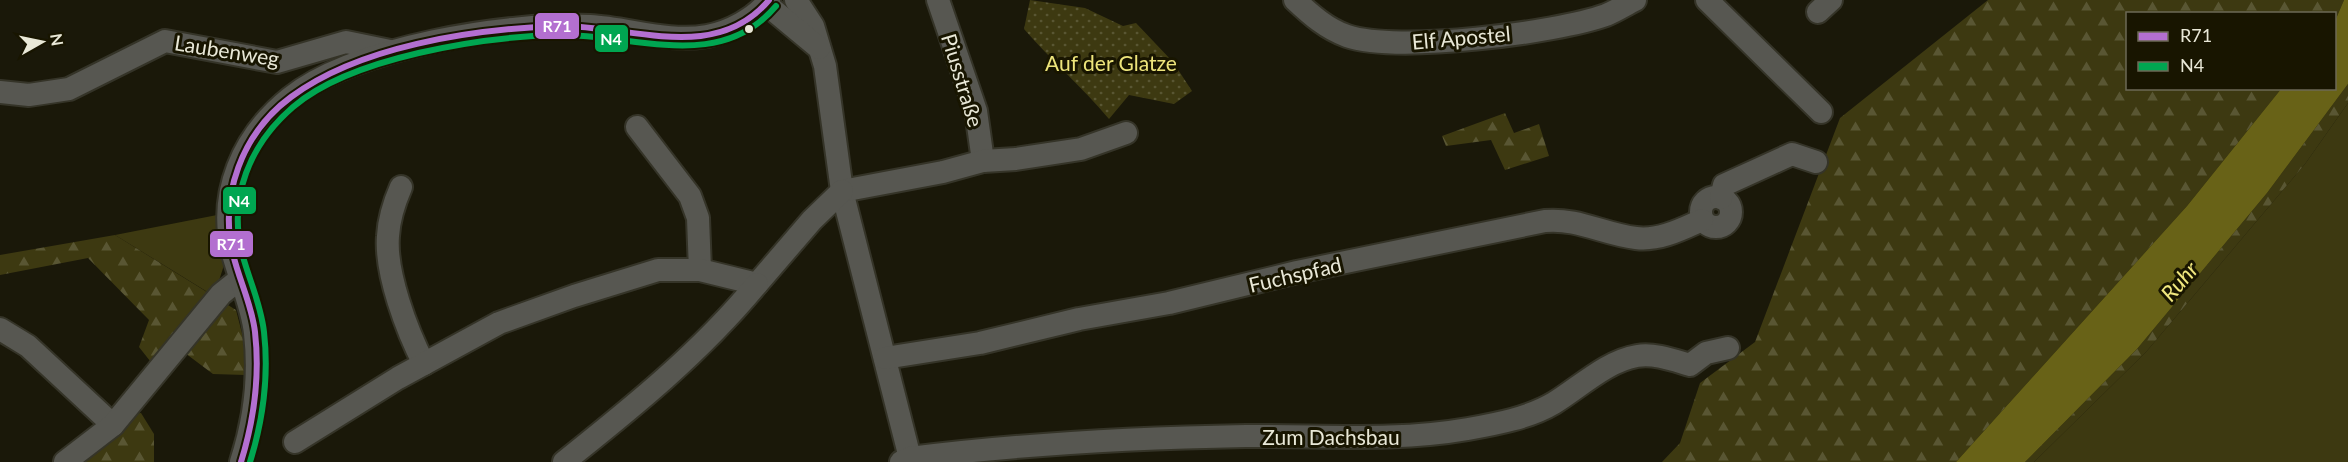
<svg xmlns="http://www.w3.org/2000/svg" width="2348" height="462" viewBox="0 0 2348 462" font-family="Lato,sans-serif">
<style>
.grass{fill:#3d3911}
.forest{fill:url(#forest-firs)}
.park{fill:url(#park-dots)}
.water{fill:#686217}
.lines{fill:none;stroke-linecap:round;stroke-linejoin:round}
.minor-casing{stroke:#353428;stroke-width:26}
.minor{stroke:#575751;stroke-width:22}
.bus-1-casing{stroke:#181500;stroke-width:10}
.bus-2-casing{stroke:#181500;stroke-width:10}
.bus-1{stroke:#b36fd0;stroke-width:6}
.bus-2{stroke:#00a651;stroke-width:6}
.bus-dot{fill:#e9e8d7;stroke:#181500;stroke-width:2}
.labels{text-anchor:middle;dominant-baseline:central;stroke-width:6;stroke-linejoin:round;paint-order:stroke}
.street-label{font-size:21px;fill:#e9e8d7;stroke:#181500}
.park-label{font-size:21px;fill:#eee57b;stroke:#181500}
.water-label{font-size:22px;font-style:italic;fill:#f1e87e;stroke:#181500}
.line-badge{stroke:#181500;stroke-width:2}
.badge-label{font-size:16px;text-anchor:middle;font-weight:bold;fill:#fff}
</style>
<defs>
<pattern id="forest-firs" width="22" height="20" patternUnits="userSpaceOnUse" patternTransform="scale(1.5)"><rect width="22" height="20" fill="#3d3911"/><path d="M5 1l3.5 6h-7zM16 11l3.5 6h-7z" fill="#595633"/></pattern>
<pattern id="park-dots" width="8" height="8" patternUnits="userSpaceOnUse" patternTransform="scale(1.5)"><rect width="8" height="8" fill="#3d3911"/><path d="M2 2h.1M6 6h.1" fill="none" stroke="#595633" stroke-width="1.8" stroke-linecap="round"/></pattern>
</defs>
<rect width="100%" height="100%" fill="#1a1809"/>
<g class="grass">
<polygon points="2348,103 2348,462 2034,462 2146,352 2305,164"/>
<polygon points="217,215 226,259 214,296 115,235"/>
</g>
<g class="forest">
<polygon points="1988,0 2344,0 2335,21 2334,14 2128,14 2128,88 2281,89 2187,206 1956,462 1662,462 1680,443 1700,383 1755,342 1840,118"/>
<polygon points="2348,84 2348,103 2305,164 2146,352 2034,462 2025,462 2137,349 2267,193"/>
<polygon points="1505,113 1514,133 1539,124 1549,156 1505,170 1491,140 1446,146 1442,136"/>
<polygon points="115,235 236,310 245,345 246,375 213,374 173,344 154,366 139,347 149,320 88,258 0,275 0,255"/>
<polygon points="141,413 154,434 154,462 80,462 130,414"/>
</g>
<path class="park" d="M1030,0L1085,8L1123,26L1136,23L1173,62L1192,91L1174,104L1129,95L1109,119C1082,87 1051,60 1024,29Z"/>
<polygon class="water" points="2344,0 2348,0 2348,84 2267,193 2137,349 2025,462 1956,462 2187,206 2281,89 2334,88 2335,21"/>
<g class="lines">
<defs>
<g id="minor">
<polyline points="796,0 813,26 825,66 842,191 911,462"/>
<polyline points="938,0 976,111 983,161"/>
<path d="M1295,0C1311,15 1327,29 1347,36C1397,53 1556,33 1606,15C1616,11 1625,5 1635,0"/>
<polyline points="1707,0 1821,112"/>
<polyline points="766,4 819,48"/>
<polyline points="1818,12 1831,0"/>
<polyline points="0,92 29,95 69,89 165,41 277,62 346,42 390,51"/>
<polyline points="637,127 690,196 698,218 700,270"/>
<path d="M401,187C394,203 389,218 388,236C385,273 407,331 424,364"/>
<polyline points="842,191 943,172 983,161 1016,159 1081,149 1126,133"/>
<circle cx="1716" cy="212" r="15"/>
<polyline points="1721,198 1724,185 1792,154 1816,162"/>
<polyline points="0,329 28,346 113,425"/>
<path d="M885,358L980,343L1079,319L1169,303L1297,272L1545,221C1578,218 1603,234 1636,238C1659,241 1682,229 1702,220"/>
<polyline points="295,442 398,378 499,323 574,296 658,270 700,270 757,284 812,220 842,191"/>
<polyline points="65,462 113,425 221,294 241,278"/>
<path d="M241,462C255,419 260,377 255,333C252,306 240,280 233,254C217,193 243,136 290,98C354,47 509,22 590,26C628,28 669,43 707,36C729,32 756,18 769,0"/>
<path d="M564,462C633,407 700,353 757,284"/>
<path d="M901,462L910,458C1022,444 1133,438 1246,436C1320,435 1394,442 1468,429C1496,424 1529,418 1554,403C1580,387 1607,361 1637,356C1654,353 1673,360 1690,365L1706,353L1728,348"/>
</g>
</defs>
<use href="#minor" class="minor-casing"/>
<use href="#minor" class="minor"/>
<defs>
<path id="bus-1" d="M241,462C254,420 260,376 255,332C252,305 239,280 233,254C219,196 242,133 291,97C360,46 470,30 554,26C626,23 714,66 769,0"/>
<path id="bus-2" d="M250,462C263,420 269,376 264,332C261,304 249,280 242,253C228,197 250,144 293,107C351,57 482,37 557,35C632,33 719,74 776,6"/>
</defs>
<use href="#bus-1" class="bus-1-casing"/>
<use href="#bus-2" class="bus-2-casing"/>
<use href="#bus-1" class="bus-1"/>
<use href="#bus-2" class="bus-2"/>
</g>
<circle class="bus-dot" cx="749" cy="29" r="5"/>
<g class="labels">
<g class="street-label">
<text transform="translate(1461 37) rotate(-5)">Elf Apostel</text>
<text transform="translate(227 50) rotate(9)">Laubenweg</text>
<text transform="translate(963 80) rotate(73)">Piusstraße</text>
<text transform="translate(1295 274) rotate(-13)">Fuchspfad</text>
<text x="1331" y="436">Zum Dachsbau</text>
</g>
<g class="park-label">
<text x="1111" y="62">Auf der Glatze</text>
</g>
<g class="water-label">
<text transform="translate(2179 281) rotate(-49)">Ruhr</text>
</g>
</g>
<g class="line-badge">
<rect x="534" y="12" width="46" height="28" rx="6" fill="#b36fd0"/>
<rect x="594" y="24" width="35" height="29" rx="6" fill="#00a651"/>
<rect x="222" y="186" width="35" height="29" rx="6" fill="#00a651"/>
<rect x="209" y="230" width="45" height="28" rx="6" fill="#b36fd0"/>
</g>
<g class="badge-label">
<text x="557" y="32">R71</text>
<text x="611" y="45">N4</text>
<text x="239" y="207">N4</text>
<text x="231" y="250">R71</text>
</g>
<rect x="2126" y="12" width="210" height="78" fill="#181500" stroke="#6c6956" stroke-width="1.5"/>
<rect x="2138" y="32" width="30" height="9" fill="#b36fd0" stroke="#6c6956" stroke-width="1.5"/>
<text x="2180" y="42" font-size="18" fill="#e9e8d7">R71</text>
<rect x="2138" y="62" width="30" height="9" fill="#00a651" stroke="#6c6956" stroke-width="1.5"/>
<text x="2180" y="72" font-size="18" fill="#e9e8d7">N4</text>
<g transform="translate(42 42) rotate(81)" stroke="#181500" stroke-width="4.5" paint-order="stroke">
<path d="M0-4.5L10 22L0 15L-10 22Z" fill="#e9e8d7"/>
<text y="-9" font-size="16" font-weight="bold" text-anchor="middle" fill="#e9e8d7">N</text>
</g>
</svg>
